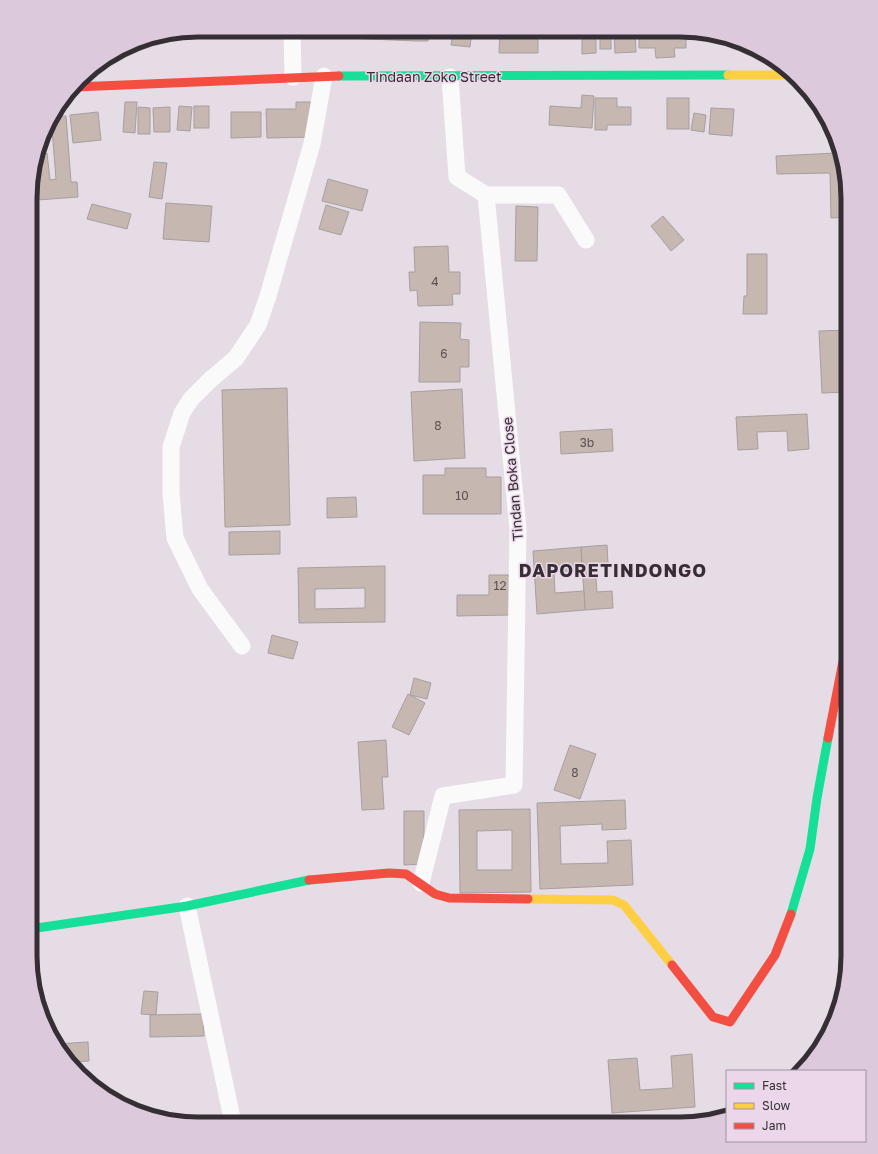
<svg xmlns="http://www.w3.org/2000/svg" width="878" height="1154" viewBox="0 0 878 1154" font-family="'Golos Text',sans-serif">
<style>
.building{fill:#c6b7b1;stroke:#a79fa1;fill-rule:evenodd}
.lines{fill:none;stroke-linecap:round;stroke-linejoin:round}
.street{stroke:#fbfafb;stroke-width:17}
.fast{stroke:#16e098;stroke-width:9}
.slow{stroke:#ffcf43;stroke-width:9}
.jam{stroke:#f24e42;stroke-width:9}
.labels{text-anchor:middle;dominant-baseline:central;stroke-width:3;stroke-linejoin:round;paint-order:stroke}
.number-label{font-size:12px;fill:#595054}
.street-label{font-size:14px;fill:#352e35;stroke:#ebd7e9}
.district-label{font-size:18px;font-weight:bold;letter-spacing:1px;fill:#352e35;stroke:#ebd7e9}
.rim{fill:none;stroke:#352e35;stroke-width:5}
</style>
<rect width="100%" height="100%" fill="#e6dce6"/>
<g class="building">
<polygon points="345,30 416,31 416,41 345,38"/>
<polygon points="416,31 429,31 428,41 416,41"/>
<polygon points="453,31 472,31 470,47 451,45"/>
<polygon points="500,31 538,31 538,53 499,53"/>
<polygon points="582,31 596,31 596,53 582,54"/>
<rect x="600" y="31" width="11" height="18"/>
<polygon points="614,31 635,31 636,52 615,53"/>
<polygon points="639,31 686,31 686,48 674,48 675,57 656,58 655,48 639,48"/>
<polygon points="582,95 594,96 592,128 549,125 550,106 581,108"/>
<polygon points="595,98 617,98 617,107 631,107 631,125 607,125 607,130 595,130"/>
<rect x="667" y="98" width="22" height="31"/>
<polygon points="125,102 137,102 135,133 123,132"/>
<polygon points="296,102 312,102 313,137 267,138 266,109 296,109"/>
<polygon points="179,106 192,107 190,131 177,130"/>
<rect x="194" y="106" width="15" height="22"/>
<polygon points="138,107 150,108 150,134 138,134"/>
<polygon points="170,107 170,132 154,132 153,108"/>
<polygon points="711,108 734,109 732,136 709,134"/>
<polygon points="98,112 101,140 73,143 70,115"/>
<polygon points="231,112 261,112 261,137 231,138"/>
<polygon points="694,113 706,115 704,132 691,130"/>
<polygon points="66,116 71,182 77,182 78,197 37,200 34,167 39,153 47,153 50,180 56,179 51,117"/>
<polygon points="836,153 848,198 848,217 831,218 830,173 777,174 776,156"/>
<polygon points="154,162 167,163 162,199 149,197"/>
<polygon points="328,179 368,190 362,211 322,201"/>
<polygon points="166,203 212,206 209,242 163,239"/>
<polygon points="92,204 131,214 127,229 87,219"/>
<polygon points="326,205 349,212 341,235 319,229"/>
<polygon points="516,206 538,207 537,261 515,261"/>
<polygon points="663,216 684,240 671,251 651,226"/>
<polygon points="448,246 449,272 460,272 460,294 452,294 453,305 418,306 417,290 410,291 409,272 415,272 414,247"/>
<polygon points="747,254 767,254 767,314 743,314 744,296 747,296"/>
<polygon points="420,322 461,323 460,339 469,340 469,367 460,367 460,382 419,382"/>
<polygon points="848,330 848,392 822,393 819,331"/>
<polygon points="287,388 290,525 225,527 222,390"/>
<polygon points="462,389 465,458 414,461 411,392"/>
<polygon points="807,414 809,449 788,451 787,431 757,432 758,449 738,450 736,417"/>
<polygon points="612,429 613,451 561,454 560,432"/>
<polygon points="445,468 486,468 486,477 501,477 501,514 423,514 423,475 445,475"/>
<polygon points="356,497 357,517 327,518 327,498"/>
<polygon points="280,531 280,554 229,555 229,532"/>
<polygon points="607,545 608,564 595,565 597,592 612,591 613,608 585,610 581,547"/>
<polygon points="581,547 582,570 554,572 555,593 584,591 585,610 537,614 533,551"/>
<path d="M385,566V622L299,623L298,568ZM365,588V608L315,609V589Z"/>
<polygon points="489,575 510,575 510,615 457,616 457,595 489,595"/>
<polygon points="272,635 298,642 293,659 268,653"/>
<polygon points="414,678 431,683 427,699 410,695"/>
<polygon points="408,694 425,703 409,735 392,727"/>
<polygon points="386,740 388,777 382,777 384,809 362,810 358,742"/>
<polygon points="570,745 596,754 580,799 554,790"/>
<polygon points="625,800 626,829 602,830 602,824 560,826 561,864 608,863 607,841 631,840 633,885 540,889 537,803"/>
<path d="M530,809L531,892L460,893L459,810ZM512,830V870H477V831Z"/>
<polygon points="404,811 424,811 424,864 404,865"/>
<polygon points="144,991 158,992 156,1015 141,1014"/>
<polygon points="203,1014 204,1036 150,1037 150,1015"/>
<polygon points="88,1042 89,1061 69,1062 56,1044"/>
<polygon points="692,1054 695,1107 612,1113 608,1060 637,1058 640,1090 673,1088 671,1056"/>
</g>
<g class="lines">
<g class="street">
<polyline points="292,30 293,77"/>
<polyline points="486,195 558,195 586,240"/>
<polyline points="242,646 200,589 175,538 171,493 171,447 182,413 191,399 210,380 236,358 258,325 268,296 312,144 324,76"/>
<polyline points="421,883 443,796 514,785 518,529 486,195 457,177 450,77"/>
<polyline points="187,906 233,1123"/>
</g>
<g class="fast">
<polyline points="339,76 728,75"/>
<polyline points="791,914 810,849 817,798 828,738"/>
<polyline points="30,929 187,906 309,880"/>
</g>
<g class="slow">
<polyline points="728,75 792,75"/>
<polyline points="528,899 613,900 624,905 672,965"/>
</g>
<g class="jam">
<polyline points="75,87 339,76"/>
<polyline points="828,738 844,656"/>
<polyline points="309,880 389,873 406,874 435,894 449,898 528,899"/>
<polyline points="672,965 713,1017 730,1022 775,955 791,914"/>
</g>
</g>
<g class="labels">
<g class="number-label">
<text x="435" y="281">4</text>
<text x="444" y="353">6</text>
<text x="438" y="425">8</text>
<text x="587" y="442">3b</text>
<text x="462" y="495">10</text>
<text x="500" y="585">12</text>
<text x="575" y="772">8</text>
</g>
<g class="street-label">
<text x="434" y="76">Tindaan Zoko Street</text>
<text transform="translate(512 479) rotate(-95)">Tindan Boka Close</text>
</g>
<g class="district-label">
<text x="613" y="570">DAPORETINDONGO</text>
</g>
</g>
<path d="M0 0H878V1154H0ZM198 37H680A161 161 0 0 1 841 198V956A161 161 0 0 1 680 1117H198A161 161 0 0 1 37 956V198A161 161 0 0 1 198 37Z" fill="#dcc9db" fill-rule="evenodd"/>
<path class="rim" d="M198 37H680A161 161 0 0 1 841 198V956A161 161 0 0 1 680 1117H198A161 161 0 0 1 37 956V198A161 161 0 0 1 198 37Z"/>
<rect x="726" y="1070" width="140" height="72" fill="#ebd7e9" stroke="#a293a1"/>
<rect x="734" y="1083" width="20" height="6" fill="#16e098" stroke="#a293a1"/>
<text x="762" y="1090" font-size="12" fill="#352e35">Fast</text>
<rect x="734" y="1103" width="20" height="6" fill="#ffcf43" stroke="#a293a1"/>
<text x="762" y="1110" font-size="12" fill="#352e35">Slow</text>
<rect x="734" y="1123" width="20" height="6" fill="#f24e42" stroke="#a293a1"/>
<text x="762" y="1130" font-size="12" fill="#352e35">Jam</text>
</svg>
